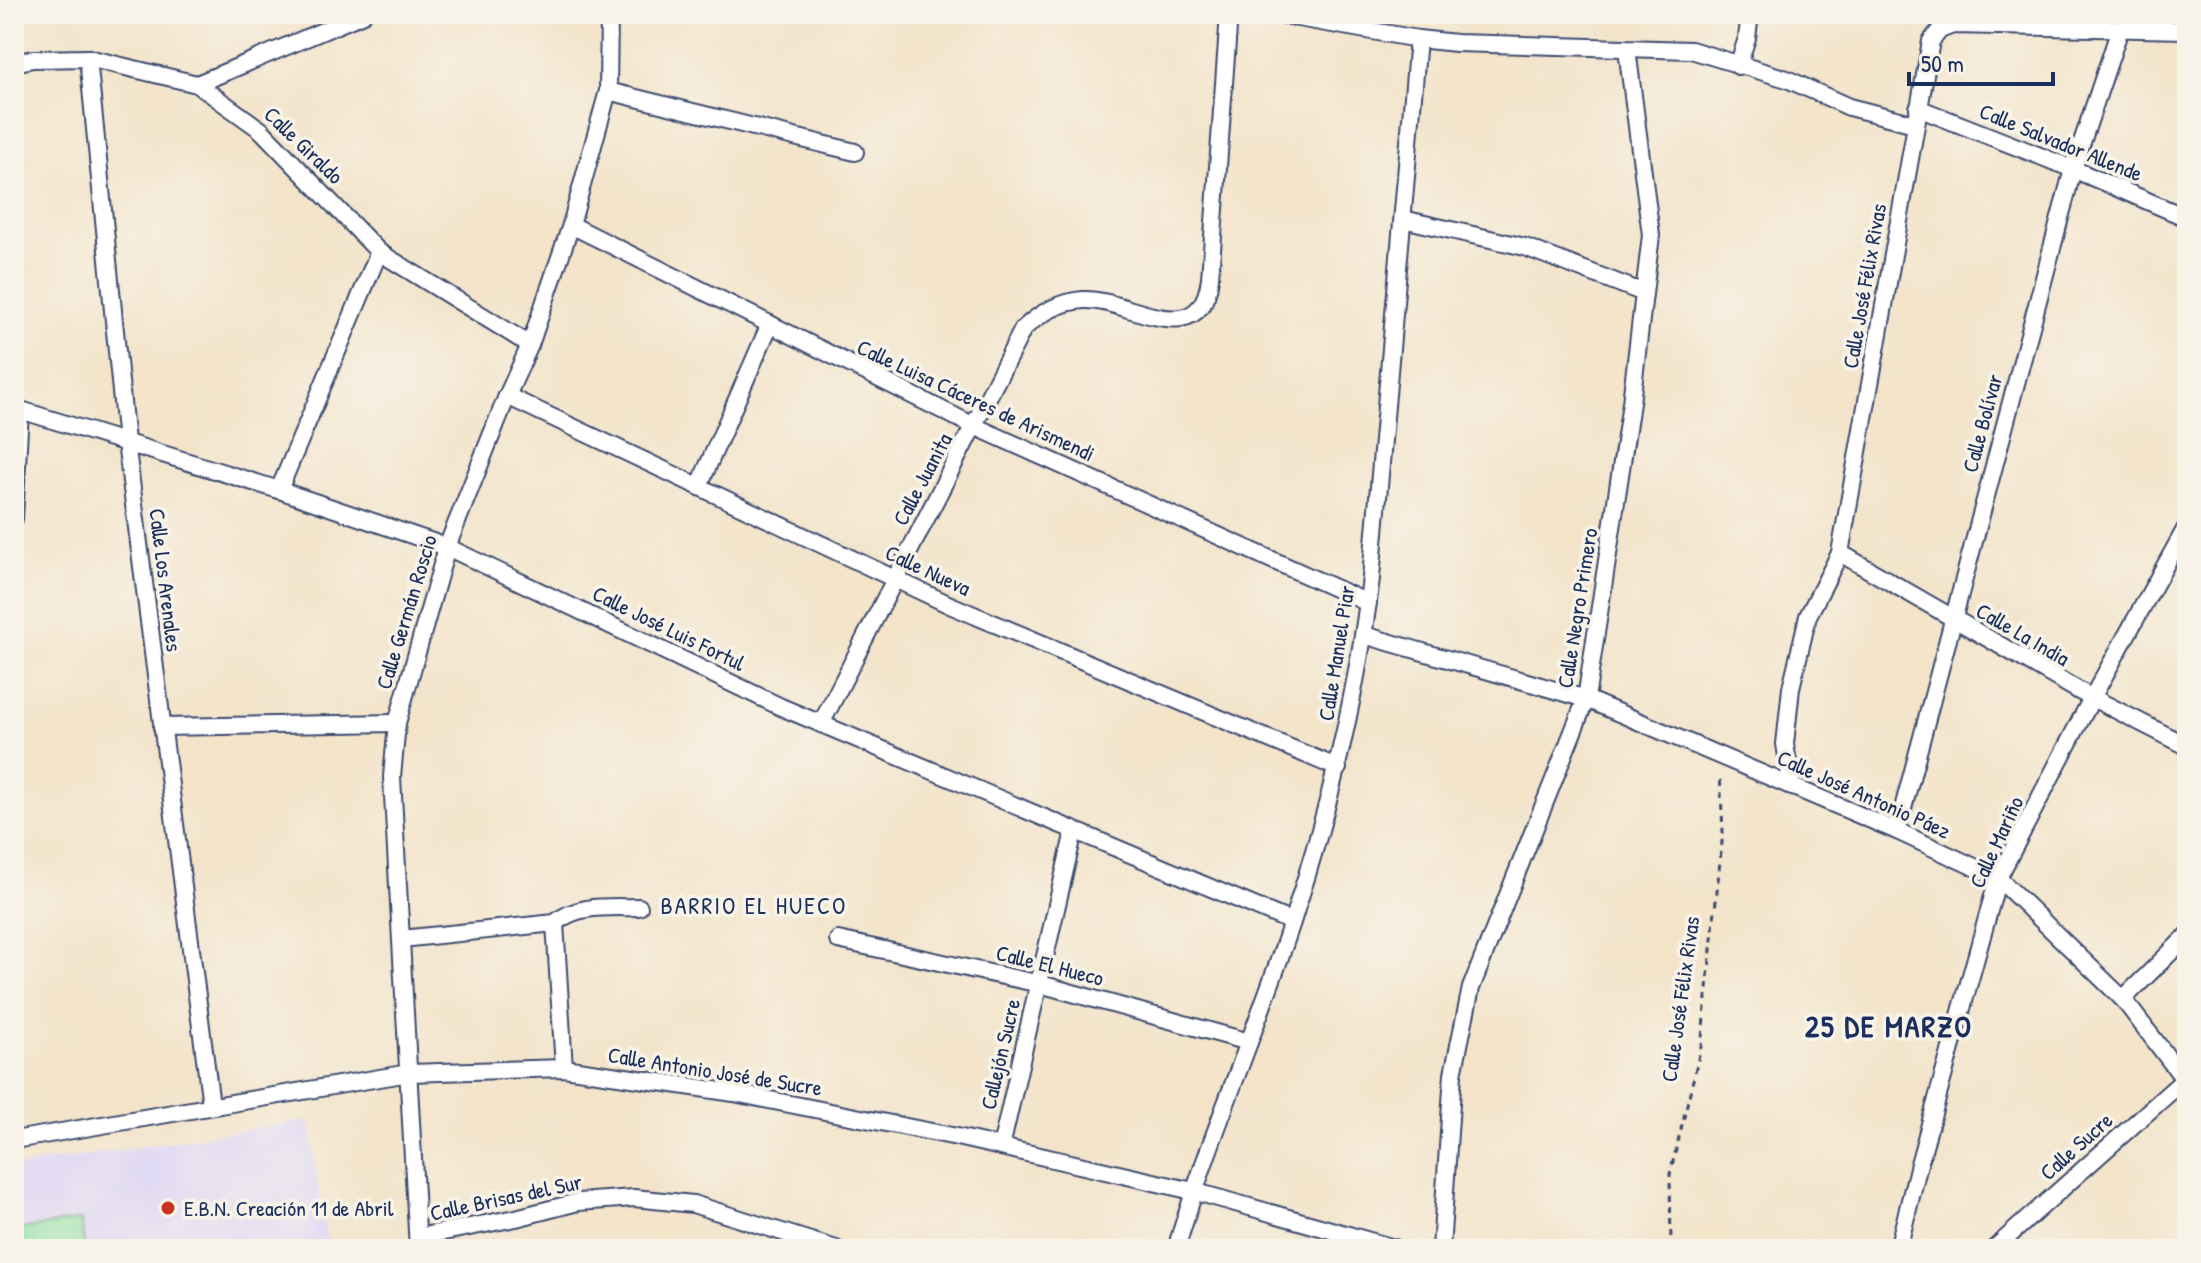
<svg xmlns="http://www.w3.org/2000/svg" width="2201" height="1263" viewBox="0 0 2201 1263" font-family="'Patrick Hand',sans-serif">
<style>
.built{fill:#ddd5f6}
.green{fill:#8ce0a2;stroke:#548880;stroke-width:2}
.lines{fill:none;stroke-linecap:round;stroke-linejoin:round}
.minor-casing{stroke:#3b4a6e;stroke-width:20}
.path{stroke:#3b4a6e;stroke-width:3;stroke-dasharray:6 6;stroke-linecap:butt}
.minor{stroke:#fff;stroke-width:16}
.poi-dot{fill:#c8321e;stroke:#f7f3e8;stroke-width:3}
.labels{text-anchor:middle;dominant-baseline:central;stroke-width:7;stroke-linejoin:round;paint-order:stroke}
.street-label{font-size:22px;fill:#1b2f5e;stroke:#f7f3e8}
.poi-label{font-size:22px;fill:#1b2f5e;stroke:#f7f3e8;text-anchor:start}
.neighbourhood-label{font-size:24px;letter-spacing:2px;fill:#1b2f5e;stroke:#f7f3e8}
.district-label{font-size:30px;font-weight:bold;letter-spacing:2px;fill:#1b2f5e;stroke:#f7f3e8}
</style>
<rect width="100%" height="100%" fill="#f7f3e8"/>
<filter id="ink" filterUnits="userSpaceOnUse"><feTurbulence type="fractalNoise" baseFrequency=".0125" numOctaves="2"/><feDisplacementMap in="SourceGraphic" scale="16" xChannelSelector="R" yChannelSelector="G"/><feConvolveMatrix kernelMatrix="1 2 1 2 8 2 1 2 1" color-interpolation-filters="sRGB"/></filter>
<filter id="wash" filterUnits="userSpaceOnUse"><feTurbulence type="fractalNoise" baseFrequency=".006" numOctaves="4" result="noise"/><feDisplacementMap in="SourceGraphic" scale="32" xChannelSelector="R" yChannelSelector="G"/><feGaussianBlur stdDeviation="1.8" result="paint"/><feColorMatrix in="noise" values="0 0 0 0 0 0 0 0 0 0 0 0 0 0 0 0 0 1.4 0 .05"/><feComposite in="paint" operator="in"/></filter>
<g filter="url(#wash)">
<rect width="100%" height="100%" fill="#f3e4ca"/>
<polygon class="built" points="309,1120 328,1249 14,1249 14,1167"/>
<polygon class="green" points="81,1220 85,1249 14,1249 14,1230"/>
</g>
<g filter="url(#ink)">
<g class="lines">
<defs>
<g id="minor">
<polyline points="1275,14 1418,39 1456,43 1691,50 1787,79 1849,107 1915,124"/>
<polyline points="88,58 126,442 211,1105"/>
<polyline points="14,63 33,59 88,58 197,84 261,130 379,252 530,345"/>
<polyline points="1738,66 1747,38 1750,14"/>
<polyline points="197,84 363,14"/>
<polyline points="608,91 855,152"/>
<polyline points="1918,108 2073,169 2187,218"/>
<polyline points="1403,219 1525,247 1644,293"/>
<polyline points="571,225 974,426 1368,603"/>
<polyline points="507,396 950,605 1338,768"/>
<polyline points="14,408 279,490 447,547 781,707 1292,922"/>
<polyline points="699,486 770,324"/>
<polyline points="279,490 379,252"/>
<polyline points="14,519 20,411"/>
<polyline points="1840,553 2081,692 2187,746"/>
<polyline points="1364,635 1586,699 1897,831 1998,878 2123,999 2187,1083"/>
<path d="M821,724L1023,329C1040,313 1059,302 1083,300C1125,297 1201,356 1210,278L1229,14"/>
<polyline points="162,727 397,723"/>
<polyline points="1792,787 1785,744 1791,688 1808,616 1840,553 1931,41 1940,30 1953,25 2187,30"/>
<polyline points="1897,831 2073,169 2120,29"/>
<polyline points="555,923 564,1068"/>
<path d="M401,939L555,923C579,903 610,908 639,907"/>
<polyline points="838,940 1040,984 1249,1042"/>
<polyline points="2123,999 2187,936"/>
<polyline points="14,1140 409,1073 564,1068 734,1093 957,1137 1193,1191 1398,1249"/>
<polyline points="1001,1147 1074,831"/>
<polyline points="418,1237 516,1218 578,1202 634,1198 693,1204 836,1249"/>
<polyline points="418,1249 392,777 397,723 447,547 507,396 530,345 571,225 608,91 609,14"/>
<path d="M1176,1249C1209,1138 1256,1032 1292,922C1329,810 1357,696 1371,578L1418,39"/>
<polyline points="1441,1249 1453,1074 1471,988 1586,699 1631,403 1651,235 1627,49"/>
<polyline points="1898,1249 1919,1164 1998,878 2092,698 2187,526"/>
<polyline points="1994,1249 2187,1077"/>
</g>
</defs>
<use href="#minor" class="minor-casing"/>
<polyline class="path" points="1671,1249 1670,1174 1701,1047 1723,832 1720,774"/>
<use href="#minor" class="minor"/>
</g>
</g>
<circle class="poi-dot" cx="168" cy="1208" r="8"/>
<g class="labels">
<g class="street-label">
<text transform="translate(2061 142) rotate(22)">Calle Salvador Allende</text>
<text transform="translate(304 145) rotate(44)">Calle Giraldo</text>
<text transform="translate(1864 286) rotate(-80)">Calle José Félix Rivas</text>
<text transform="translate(976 400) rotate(25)">Calle Luisa Cáceres de Arismendi</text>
<text transform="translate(1982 423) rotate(-75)">Calle Bolívar</text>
<text transform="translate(922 479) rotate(-62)">Calle Juanita</text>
<text transform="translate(928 570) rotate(25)">Calle Nueva</text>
<text transform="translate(166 580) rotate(83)">Calle Los Arenales</text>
<text transform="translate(1577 608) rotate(-81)">Calle Negro Primero</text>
<text transform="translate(406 612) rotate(-73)">Calle Germán Roscio</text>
<text transform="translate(669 628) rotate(26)">Calle José Luis Fortul</text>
<text transform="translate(2023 634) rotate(30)">Calle La India</text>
<text transform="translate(1336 653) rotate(-81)">Calle Manuel Piar</text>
<text transform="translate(1864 794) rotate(24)">Calle José Antonio Páez</text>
<text transform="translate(1996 842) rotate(-65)">Calle Mariño</text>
<text transform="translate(1050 965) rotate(14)">Calle El Hueco</text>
<text transform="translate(1680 999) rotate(-82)">Calle José Félix Rivas</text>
<text transform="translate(1000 1054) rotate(-77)">Callejón Sucre</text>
<text transform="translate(715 1071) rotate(9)">Calle Antonio José de Sucre</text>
<text transform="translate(2076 1146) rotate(-42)">Calle Sucre</text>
<text transform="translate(506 1197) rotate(-12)">Calle Brisas del Sur</text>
</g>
<g class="poi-label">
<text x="184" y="1208">E.B.N. Creación 11 de Abril</text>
</g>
<g class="neighbourhood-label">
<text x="754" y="905">BARRIO EL HUECO</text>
</g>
<g class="district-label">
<text x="1889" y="1026">25 DE MARZO</text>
</g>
</g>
<rect width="2201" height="1263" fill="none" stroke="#f7f3e8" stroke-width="48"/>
<path d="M1909 72v12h144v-12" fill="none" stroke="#1b2f5e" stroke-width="4"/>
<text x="1921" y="72" font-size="24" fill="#1b2f5e" stroke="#f7f3e8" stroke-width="6" paint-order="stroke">50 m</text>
</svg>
